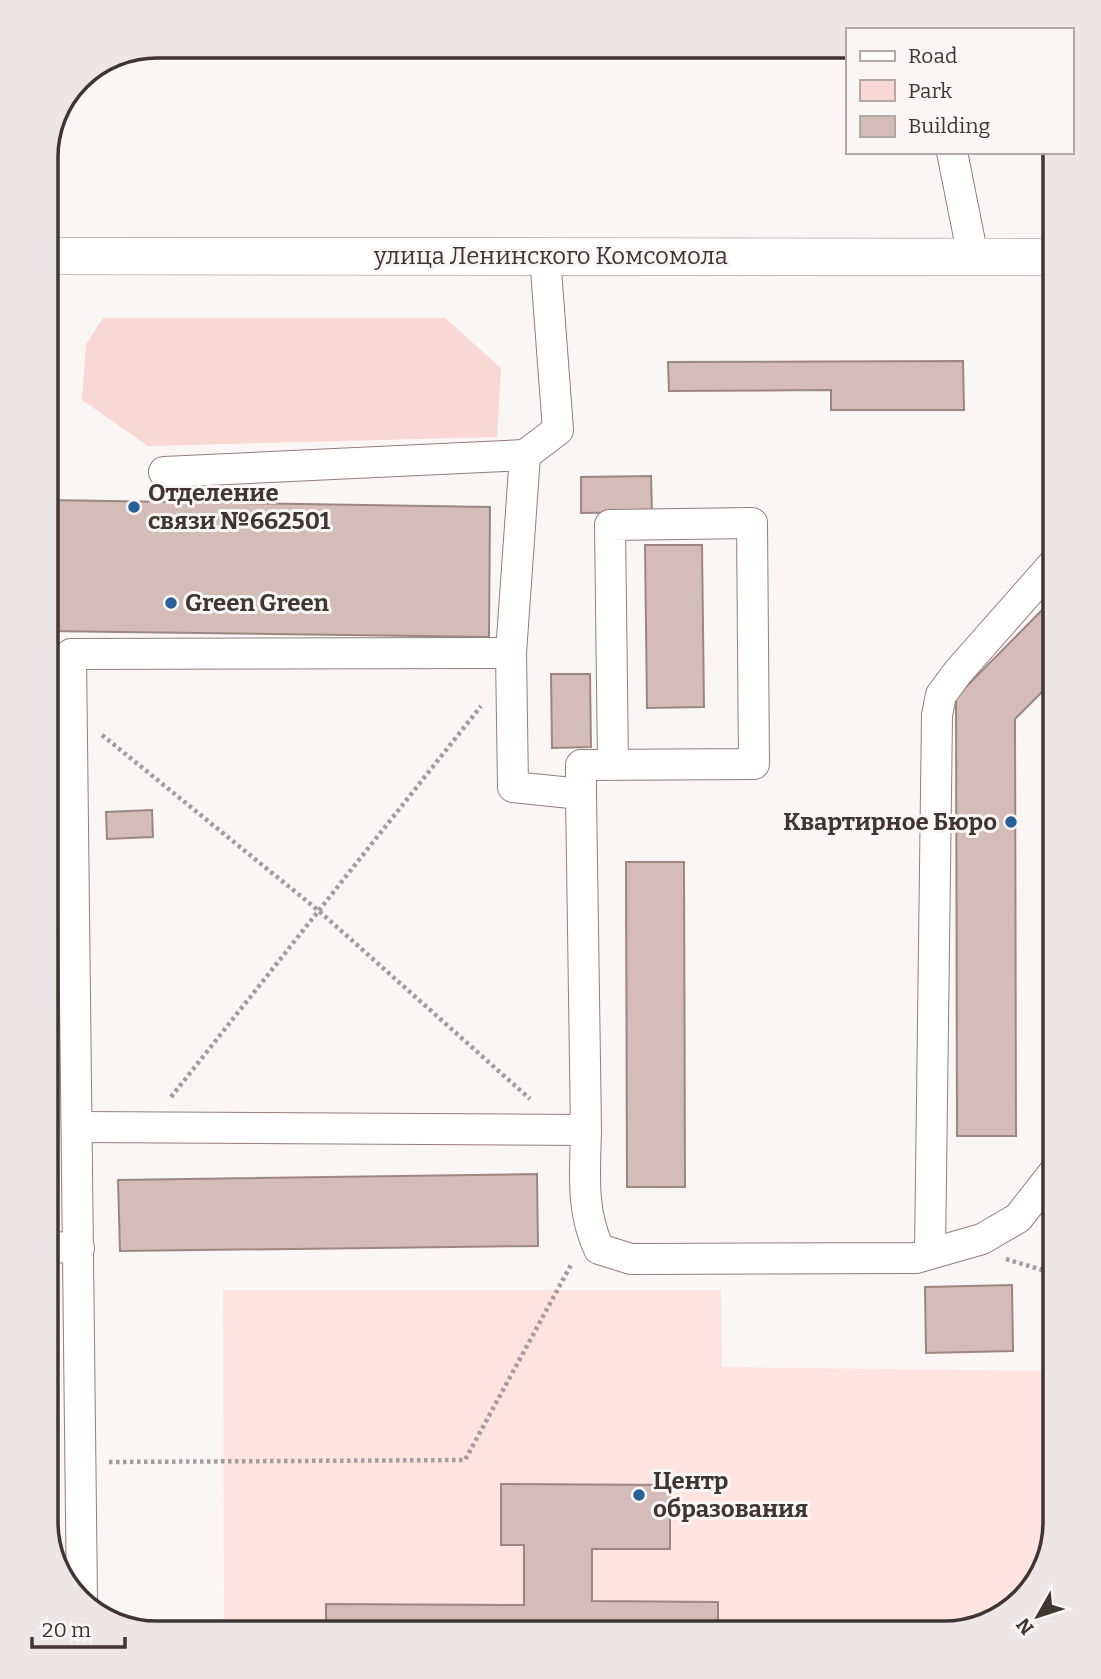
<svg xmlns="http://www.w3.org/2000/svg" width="1101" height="1679" viewBox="0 0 1101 1679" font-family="Bitter,serif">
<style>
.built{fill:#fee4df}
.green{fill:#f9d8d3}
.building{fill:#d4bcb8;stroke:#9c8682;stroke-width:2}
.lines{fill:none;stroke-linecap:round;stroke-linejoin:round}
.minor-casing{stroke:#937e7a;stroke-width:32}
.major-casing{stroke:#937e7a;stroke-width:38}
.path{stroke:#a39c9b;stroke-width:4.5;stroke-dasharray:3.5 3.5;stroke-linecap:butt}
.minor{stroke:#fff;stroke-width:30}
.major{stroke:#fff;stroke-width:37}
.poi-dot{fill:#286198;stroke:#fbf6f6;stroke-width:2.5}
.labels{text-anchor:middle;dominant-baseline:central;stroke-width:6;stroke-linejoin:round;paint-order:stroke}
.street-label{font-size:24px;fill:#3f3634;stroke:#fbf6f6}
.poi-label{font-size:24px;font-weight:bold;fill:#3f3634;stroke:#fbf6f6;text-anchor:start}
.rim{fill:none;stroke:#3f3634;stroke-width:3.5}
</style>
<rect width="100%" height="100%" fill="#fbf6f6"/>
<polygon class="built" points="223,1290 721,1290 722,1367 1055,1371 1055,1530 1037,1584 994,1622 945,1633 224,1633"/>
<polygon class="green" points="103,318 445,318 501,368 497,437 148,446 82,400 86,344"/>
<g class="building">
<polygon points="963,361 964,410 831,410 831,390 669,391 668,362"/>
<polygon points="651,476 652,512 581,513 581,477"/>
<polygon points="46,500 490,507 489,637 46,631"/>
<polygon points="645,545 702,545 704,707 647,708"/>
<polygon points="1055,597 1055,679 1015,719 1016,1136 957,1136 956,697"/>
<polygon points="551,674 590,674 591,747 552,748"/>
<polygon points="152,810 153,837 107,839 106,812"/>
<polygon points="626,862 684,862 685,1187 627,1187"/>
<polygon points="46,1037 50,1037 52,1172 46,1172"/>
<polygon points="537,1174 538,1246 120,1251 118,1180"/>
<polygon points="1012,1285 1013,1351 926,1353 925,1287"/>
<polygon points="46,1313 47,1313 49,1538 46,1523"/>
<polygon points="501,1484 670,1485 670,1549 592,1549 592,1601 718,1602 718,1633 326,1633 326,1604 524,1605 524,1545 501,1545"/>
</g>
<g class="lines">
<defs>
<g id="minor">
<polyline points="952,152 973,257"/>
<polyline points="164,472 525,455"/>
<polyline points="581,794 581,765 754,764 752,523 610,525 613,765"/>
<polyline points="78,1127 586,1130 581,794 513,787 511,653 525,455 558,430 545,256"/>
<path d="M586,1130C585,1172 581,1211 599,1249L631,1259L916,1258L982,1239L1018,1218L1055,1171"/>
<polyline points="46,1247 79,1248"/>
<polyline points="930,1253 937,715 941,695 958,672 1055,562"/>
<polyline points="82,1600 71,654 511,653"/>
</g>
<polyline id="major" points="46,256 1055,257"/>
</defs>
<use href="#minor" class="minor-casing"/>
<use href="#major" class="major-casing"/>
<g class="path">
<polyline points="102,735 319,911 530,1099"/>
<polyline points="171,1097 481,706"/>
<polyline points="1006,1259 1055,1274"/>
<polyline points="109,1462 465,1460 572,1263"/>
</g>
<use href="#minor" class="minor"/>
<use href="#major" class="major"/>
</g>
<g class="poi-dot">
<circle cx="134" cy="507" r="7"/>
<circle cx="171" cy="603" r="7"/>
<circle cx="1011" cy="822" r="7"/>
<circle cx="639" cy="1495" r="7"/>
</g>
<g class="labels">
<g class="street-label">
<text x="551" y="256">улица Ленинского Комсомола</text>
</g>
<g class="poi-label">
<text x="148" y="493">Отделение<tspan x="148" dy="28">связи №662501</tspan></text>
<text x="185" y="603">Green Green</text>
<text x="997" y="822" text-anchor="end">Квартирное Бюро</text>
<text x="653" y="1481">Центр<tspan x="653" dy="28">образования</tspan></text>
</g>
</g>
<path d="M0 0H1101V1679H0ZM157 58H944A99 99 0 0 1 1043 157V1522A99 99 0 0 1 944 1621H157A99 99 0 0 1 58 1522V157A99 99 0 0 1 157 58Z" fill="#ece7e6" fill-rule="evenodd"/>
<path class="rim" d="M157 58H944A99 99 0 0 1 1043 157V1522A99 99 0 0 1 944 1621H157A99 99 0 0 1 58 1522V157A99 99 0 0 1 157 58Z"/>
<rect x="846" y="28" width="228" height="126" fill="#fbf6f6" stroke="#b0a9a8" stroke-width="2"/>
<rect x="860" y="51" width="35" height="10" fill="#ffffff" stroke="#b0a9a8" stroke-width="2"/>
<text x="908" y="63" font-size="21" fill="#3f3634">Road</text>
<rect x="860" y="80" width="35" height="21" fill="#f9d8d3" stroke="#b0a9a8" stroke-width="2"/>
<text x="908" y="98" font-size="21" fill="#3f3634">Park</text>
<rect x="860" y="116" width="35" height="21" fill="#d4bcb8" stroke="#b0a9a8" stroke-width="2"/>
<text x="908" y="133" font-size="21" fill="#3f3634">Building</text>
<g transform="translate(1038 1616) rotate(231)" stroke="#fbf6f6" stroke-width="5" paint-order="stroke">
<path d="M0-5L12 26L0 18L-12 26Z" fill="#3f3634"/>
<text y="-10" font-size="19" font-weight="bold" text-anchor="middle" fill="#3f3634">N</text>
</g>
<path d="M32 1637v10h93v-10" fill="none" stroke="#3f3634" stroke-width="3.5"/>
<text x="42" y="1637" font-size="21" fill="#3f3634" stroke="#fbf6f6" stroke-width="5" paint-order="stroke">20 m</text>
</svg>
